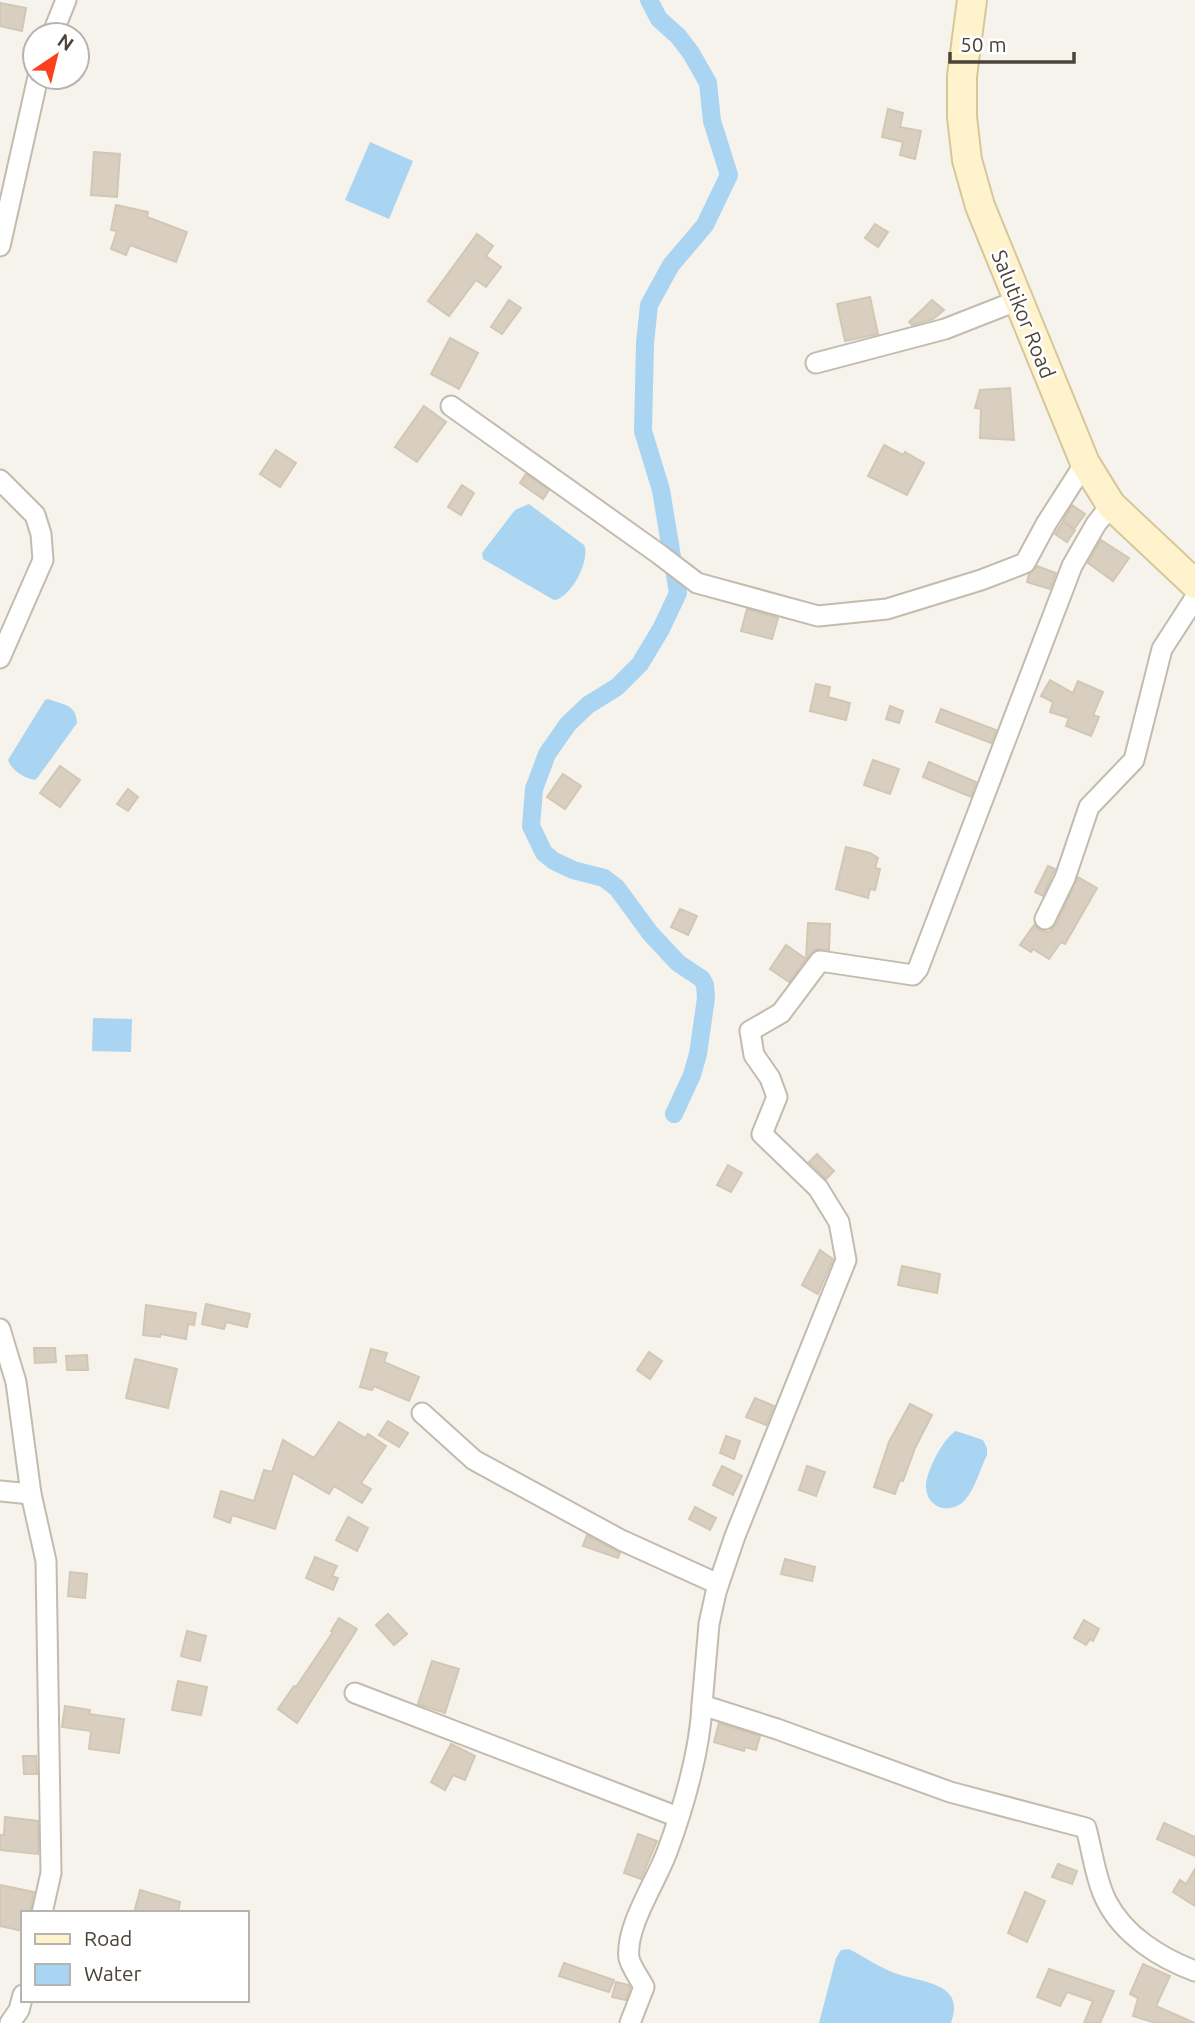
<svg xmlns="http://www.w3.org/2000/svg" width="1195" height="2023" viewBox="0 0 1195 2023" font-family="Ubuntu,sans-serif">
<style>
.water{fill:#a9d4f2}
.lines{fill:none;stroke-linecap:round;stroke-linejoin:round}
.canal{stroke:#a9d4f2;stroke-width:18}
.building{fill:#d8cfc1;stroke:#d3c7b4;stroke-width:2}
.minor-casing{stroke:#c2bbae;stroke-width:23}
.secondary-casing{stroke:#d6c79b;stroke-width:32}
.minor{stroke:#fff;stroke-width:19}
.secondary{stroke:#fff3cd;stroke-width:28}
.labels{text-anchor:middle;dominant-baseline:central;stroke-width:5;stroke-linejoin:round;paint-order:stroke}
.street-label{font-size:21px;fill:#4b4439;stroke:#fff}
</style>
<rect width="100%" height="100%" fill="#f6f3ec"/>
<g class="water">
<polygon points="370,142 413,161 389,219 345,200"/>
<path d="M529,504L584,545C591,559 571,598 554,600L483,559L482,553L515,510Z"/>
<path d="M48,699C64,705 76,704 77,723L38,777L35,780C25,779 11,770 8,760L45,700Z"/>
<polygon points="93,1018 132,1019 131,1052 92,1051"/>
<path d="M956,1431L983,1440L987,1448V1455C980,1469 975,1489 965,1500C951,1515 927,1509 926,1487C925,1473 944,1437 956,1431Z"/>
<path d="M849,1949C863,1956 877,1966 892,1972C919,1983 967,1981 951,2023H819L836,1958L841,1950Z"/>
</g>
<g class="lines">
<polyline class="canal" points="649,0 659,19 678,36 691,53 708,83 712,121 729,175 705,225 671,265 649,305 645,343 643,431 661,490 678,593 661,629 640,664 617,687 588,705 568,724 547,754 534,789 531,826 544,853 554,861 573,870 604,878 617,888 650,933 678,963 702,979 705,985 706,998 698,1054 692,1075 674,1114"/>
</g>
<g class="building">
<polygon points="0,3 26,8 22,31 0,26"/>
<polygon points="888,109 903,113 900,127 921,131 915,159 900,155 903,142 882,137"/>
<polygon points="94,152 120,154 117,197 91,195"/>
<polygon points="116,205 148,212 147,217 187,232 176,262 130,245 126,255 111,249 117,231 111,230"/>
<polygon points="875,224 888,232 878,247 865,238"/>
<polygon points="477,234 493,246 486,256 501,267 486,287 476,280 449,316 428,301"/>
<polygon points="870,297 878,334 845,341 837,304"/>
<polygon points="509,300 521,308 502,334 491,327"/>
<polygon points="932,300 944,310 933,319 912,325 909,322"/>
<polygon points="450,338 478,353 459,389 431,374"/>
<polygon points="1010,388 1014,440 980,438 981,409 975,408 980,390"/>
<polygon points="424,406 446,422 417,462 395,447"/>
<polygon points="884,445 903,455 905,452 924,463 907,495 868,476"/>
<polygon points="276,450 296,463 280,487 260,474"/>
<polygon points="526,474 549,490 543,499 520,483"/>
<polygon points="462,485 474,493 461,515 448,507"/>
<polygon points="1072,505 1085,514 1074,529 1063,521"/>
<polygon points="1063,522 1075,530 1067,542 1055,534"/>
<polygon points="1101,540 1129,558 1113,581 1088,563"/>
<polygon points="1037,566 1056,573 1050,589 1027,582 1029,574"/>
<polygon points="747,609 778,618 772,639 741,631"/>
<polygon points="1050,680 1073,693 1078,681 1103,692 1093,715 1099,717 1091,736 1066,726 1069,718 1050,712 1053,702 1041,696"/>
<polygon points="816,684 830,687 828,697 850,703 846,720 810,711"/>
<polygon points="890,706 903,711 899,723 886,719"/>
<polygon points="941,709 996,730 991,743 936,722"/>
<polygon points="873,760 899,769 890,794 864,785"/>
<polygon points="929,762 976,782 971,797 923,777"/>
<polygon points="60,766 80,780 60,807 40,793"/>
<polygon points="563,774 581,786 565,809 547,797"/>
<polygon points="128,789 138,797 128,811 117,804"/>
<polygon points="846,847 870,853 878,858 875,868 880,869 875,890 870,889 868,898 836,889"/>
<polygon points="1048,866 1055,869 1043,896 1035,892"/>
<polygon points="1078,877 1097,888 1065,944 1061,942 1049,959 1033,949 1031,952 1020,945 1034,925 1039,930 1049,932 1056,925"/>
<polygon points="680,909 697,916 688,935 671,927"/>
<polygon points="808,923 830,924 829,950 816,949 806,959"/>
<polygon points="786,945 806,959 789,982 770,969"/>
<polygon points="817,1154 834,1171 826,1179 809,1162"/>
<polygon points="728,1165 742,1173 731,1192 717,1185"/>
<polygon points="820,1250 833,1259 818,1294 802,1285"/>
<polygon points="902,1266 940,1274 937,1293 898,1285"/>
<polygon points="206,1304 250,1314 247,1327 226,1322 224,1329 202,1324"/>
<polygon points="146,1305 196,1313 194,1325 188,1324 186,1339 161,1334 160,1337 143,1335"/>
<polygon points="34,1348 55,1348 56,1362 35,1363"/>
<polygon points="371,1349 387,1353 384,1362 419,1377 409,1401 374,1386 372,1390 360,1387"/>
<polygon points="649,1352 662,1361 650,1379 637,1370"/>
<polygon points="87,1355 88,1370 67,1370 66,1356"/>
<polygon points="135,1359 177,1369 168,1408 126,1398"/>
<polygon points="755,1398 774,1406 766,1425 746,1417"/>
<polygon points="910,1404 932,1415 915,1448 903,1481 900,1480 895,1494 874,1487 889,1442"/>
<polygon points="388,1421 408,1433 399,1447 379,1435"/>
<polygon points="339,1422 365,1438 368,1434 386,1446 361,1483 371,1489 362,1503 334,1486 329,1494 293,1473 275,1529 232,1515 230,1523 214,1517 221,1491 254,1501 264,1470 272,1472 283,1440 314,1458"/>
<polygon points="726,1436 740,1441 734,1459 720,1453"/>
<polygon points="722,1466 742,1476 733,1495 713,1485"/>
<polygon points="807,1466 825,1472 816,1496 799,1490"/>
<polygon points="695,1507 716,1518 710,1530 689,1519"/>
<polygon points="348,1517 368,1528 357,1551 336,1540"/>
<polygon points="587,1535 620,1553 618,1558 583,1546"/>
<polygon points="315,1557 337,1566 332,1576 338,1578 333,1590 306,1578"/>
<polygon points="785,1559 815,1567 812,1581 781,1574"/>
<polygon points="70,1572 87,1574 85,1598 68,1596"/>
<polygon points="388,1614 407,1634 394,1645 376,1625"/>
<polygon points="339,1618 357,1629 297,1723 278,1709 294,1686 296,1687 333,1632 331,1631"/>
<polygon points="1084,1620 1099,1629 1093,1641 1090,1639 1086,1645 1074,1638"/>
<polygon points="187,1631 206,1636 200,1661 181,1656"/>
<polygon points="432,1661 459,1669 445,1713 418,1704"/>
<polygon points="178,1681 207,1687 201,1715 172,1710"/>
<polygon points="65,1706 90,1710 89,1714 124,1719 119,1753 89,1749 91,1731 62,1727"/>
<polygon points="719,1723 760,1736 756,1750 745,1747 744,1751 714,1742"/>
<polygon points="451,1744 475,1756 465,1780 453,1775 445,1790 431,1782"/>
<polygon points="23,1756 36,1756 37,1774 24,1774"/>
<polygon points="5,1817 38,1821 38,1854 0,1850 0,1835 4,1835"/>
<polygon points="1164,1823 1195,1837 1195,1856 1157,1839"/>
<polygon points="638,1834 657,1841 641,1879 624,1873"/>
<polygon points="1058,1864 1077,1871 1072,1884 1052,1877"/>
<polygon points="1195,1869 1195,1906 1173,1892 1180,1880 1186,1884"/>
<polygon points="0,1885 34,1892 30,1913 23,1913 23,1931 0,1926"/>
<polygon points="140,1890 180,1902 178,1913 134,1913"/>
<polygon points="1025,1892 1045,1901 1027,1942 1008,1933"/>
<polygon points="564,1963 614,1980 609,1992 559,1976"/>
<polygon points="1143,1964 1170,1976 1156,2006 1195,2023 1156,2023 1133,2016 1138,1998 1130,1994"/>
<polygon points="1049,1969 1114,1991 1100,2023 1084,2023 1093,2001 1067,1992 1060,2006 1037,1997"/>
<polygon points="616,1982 629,1985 630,1988 626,2000 612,1997"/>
</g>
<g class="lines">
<defs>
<g id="minor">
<polyline points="52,35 66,0"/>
<polyline points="0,246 38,77"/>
<polyline points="816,363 945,329 1019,300"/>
<polyline points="451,406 659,554 697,583 818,616 887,609 981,580 1025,563 1046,524 1085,463"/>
<polyline points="0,480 35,515 41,534 43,560 0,658"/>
<polyline points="1045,919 1065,878 1089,807 1134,760 1162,649 1195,598"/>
<polyline points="0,1329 16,1382 31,1494 46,1561 51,1873 42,1913"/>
<polyline points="422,1413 474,1460 621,1540 718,1584"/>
<polyline points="0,1491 31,1494"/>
<polyline points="355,1693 678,1817"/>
<polyline points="702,1705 709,1624 716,1592 735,1536 846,1260 839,1222 818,1188 762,1134 777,1097 770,1078 754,1055 750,1031 781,1013 820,961 913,975 918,969 1072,566 1096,524 1111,505"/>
<polyline points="10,2023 19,2010 23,1995"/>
<path d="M630,2023L644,1987C640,1979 631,1967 629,1958C625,1927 656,1882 667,1852C683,1809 700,1751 702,1705L777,1729L950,1792L1086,1828C1092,1850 1096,1882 1107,1902C1124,1935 1160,1958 1195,1971"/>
</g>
<polyline id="secondary" points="972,0 962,76 962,117 967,160 980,206 1085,463 1111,505 1195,584"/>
</defs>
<use href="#minor" class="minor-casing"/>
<use href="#secondary" class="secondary-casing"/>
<use href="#minor" class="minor"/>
<use href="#secondary" class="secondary"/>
</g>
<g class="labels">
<g class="street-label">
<text transform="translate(1024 314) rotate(68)">Salutikor Road</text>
</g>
</g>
<rect x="21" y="1911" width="228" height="91" fill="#ffffff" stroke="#b7b4b0" stroke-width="2"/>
<rect x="35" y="1934" width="35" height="10" fill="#fff3cd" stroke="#b7b4b0" stroke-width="2"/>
<text x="84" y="1946" font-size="21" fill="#4b4439">Road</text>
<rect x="35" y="1964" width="35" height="21" fill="#a9d4f2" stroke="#b7b4b0" stroke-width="2"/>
<text x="84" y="1981" font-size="21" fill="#4b4439">Water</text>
<g transform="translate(56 56) rotate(35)"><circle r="33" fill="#ffffff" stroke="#b7b4b0" stroke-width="2"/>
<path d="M0-5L12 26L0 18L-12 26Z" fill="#fc3f1d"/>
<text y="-10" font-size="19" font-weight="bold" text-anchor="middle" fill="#4b4439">N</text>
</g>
<path d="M950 52v10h124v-10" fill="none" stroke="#4b4439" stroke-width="3.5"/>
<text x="960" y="52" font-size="21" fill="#4b4439" stroke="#ffffff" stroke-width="5" paint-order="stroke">50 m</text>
</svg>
